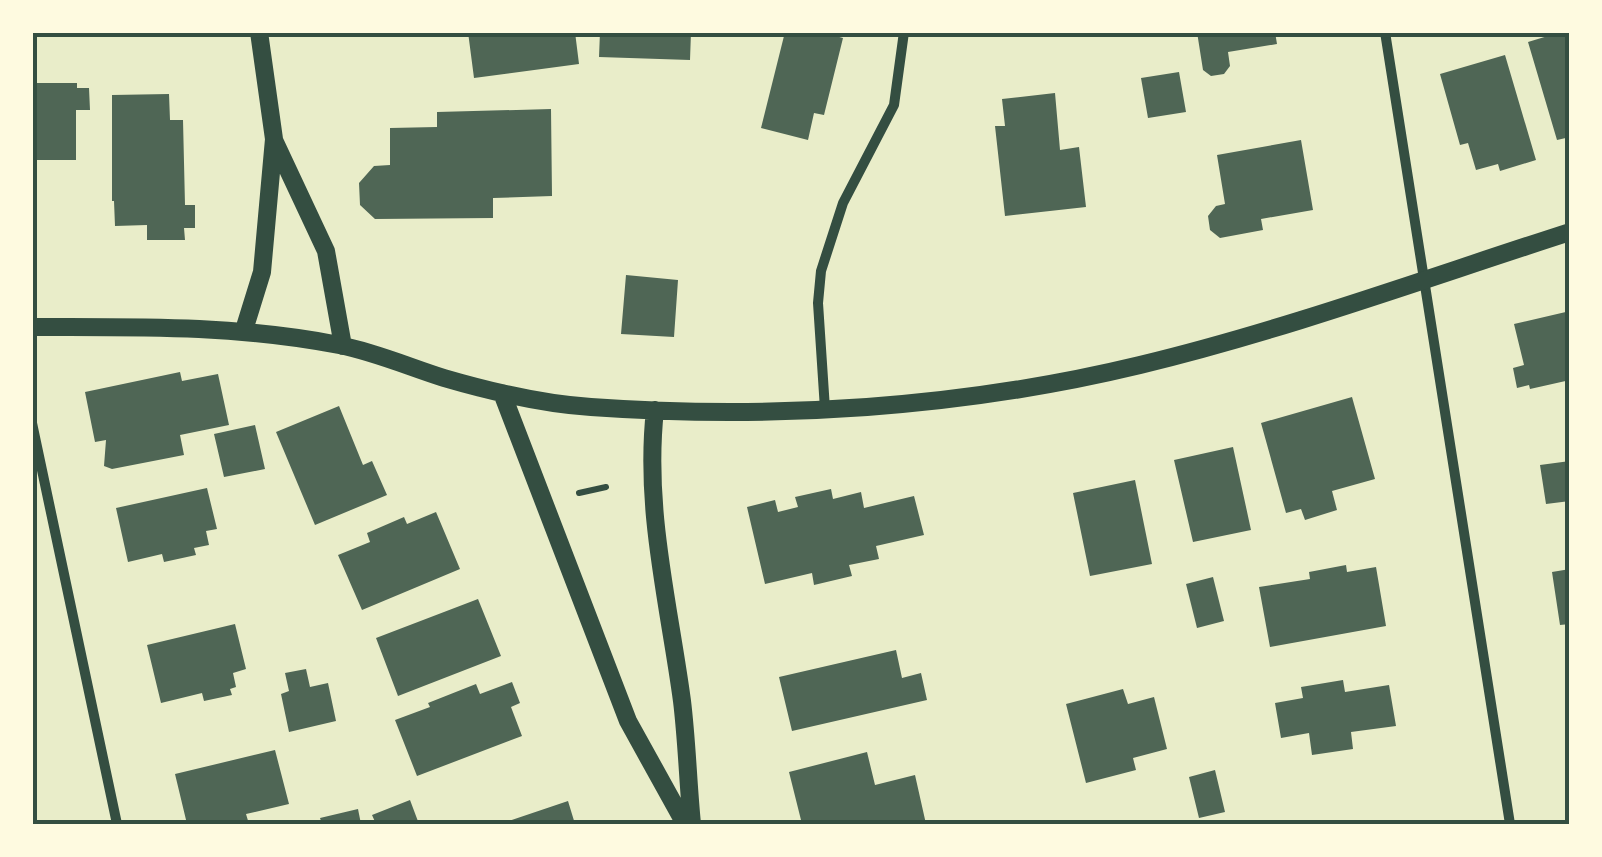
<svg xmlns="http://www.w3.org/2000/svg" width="1602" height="857" font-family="Bitter,serif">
<rect width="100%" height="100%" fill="#e9edc9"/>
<path fill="#4f6655" d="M 468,32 L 575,32 L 579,64 L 474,78 Z
M 600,32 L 691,32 L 690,60 L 599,57 Z
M 785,32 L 821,32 L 843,38 L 824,115 L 814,113 L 808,140 L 761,128 Z
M 1197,32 L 1275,32 L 1277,44 L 1228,52 L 1230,66 L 1224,74 L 1211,76 L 1203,70 Z
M 1561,32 L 1570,32 L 1570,137 L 1557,140 L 1528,42 Z
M 1505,55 L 1536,160 L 1500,171 L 1498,164 L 1476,170 L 1468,143 L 1460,145 L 1440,74 Z
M 1179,72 L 1186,112 L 1148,118 L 1141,78 Z
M 32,83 L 77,83 L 77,88 L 89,88 L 90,110 L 76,110 L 76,160 L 33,160 Z
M 1055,93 L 1060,150 L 1079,147 L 1086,207 L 1005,216 L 995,126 L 1005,126 L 1002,99 Z
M 169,94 L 170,120 L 183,120 L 185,205 L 195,205 L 195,228 L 184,228 L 185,240 L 147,240 L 147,225 L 115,226 L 114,201 L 112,201 L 112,95 Z
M 551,109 L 552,196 L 493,198 L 493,218 L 375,219 L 360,205 L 359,183 L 374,166 L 390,165 L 390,128 L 437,127 L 437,112 Z
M 1301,140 L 1313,210 L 1261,219 L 1263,230 L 1220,238 L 1210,230 L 1208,216 L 1216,206 L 1225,204 L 1217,155 Z
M 626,275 L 678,280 L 674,337 L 621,334 Z
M 1570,311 L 1570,380 L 1530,389 L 1529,385 L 1517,388 L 1513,368 L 1524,365 L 1514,324 Z
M 180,372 L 182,381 L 218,374 L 229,425 L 180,435 L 184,455 L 112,469 L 104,466 L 106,440 L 95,442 L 85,392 Z
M 1352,397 L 1375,479 L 1332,491 L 1337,510 L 1305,520 L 1301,509 L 1286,513 L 1261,423 Z
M 339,406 L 363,465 L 372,461 L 387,495 L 315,525 L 276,432 Z
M 255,425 L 265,469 L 224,477 L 214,434 Z
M 1233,447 L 1251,530 L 1193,542 L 1174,460 Z
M 1570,461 L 1570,501 L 1546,504 L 1540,465 Z
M 1135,480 L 1152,564 L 1090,576 L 1073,493 Z
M 207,488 L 217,529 L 206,531 L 209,545 L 194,548 L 196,555 L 164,562 L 162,554 L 128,562 L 116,508 Z
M 831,489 L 833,499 L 861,492 L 864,508 L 914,496 L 924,535 L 876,546 L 879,559 L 849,565 L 852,576 L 814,585 L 812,573 L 765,584 L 747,507 L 775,500 L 778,512 L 798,507 L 795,497 Z
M 436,512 L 460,569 L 362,610 L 338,555 L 370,542 L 367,533 L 404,517 L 407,524 Z
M 1346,565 L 1347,572 L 1376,567 L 1386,626 L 1270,647 L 1259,587 L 1310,579 L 1309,572 Z
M 1570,569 L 1570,624 L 1560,625 L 1552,572 Z
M 1213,577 L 1224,621 L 1197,628 L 1186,584 Z
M 478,599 L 501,656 L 398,696 L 376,638 Z
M 235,624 L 246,669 L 233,673 L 236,687 L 230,689 L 232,695 L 204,701 L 202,693 L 161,703 L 147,645 Z
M 896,650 L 902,678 L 921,673 L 927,700 L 792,731 L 779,677 Z
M 306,669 L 310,687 L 328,683 L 336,721 L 289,732 L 281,694 L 289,691 L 285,673 Z
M 1343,680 L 1345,692 L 1389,685 L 1396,726 L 1351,732 L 1353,749 L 1312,755 L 1309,733 L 1281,738 L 1275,703 L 1303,698 L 1301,687 Z
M 512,682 L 520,703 L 511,707 L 522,736 L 417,776 L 395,720 L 430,707 L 428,703 L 476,684 L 480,694 Z
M 1123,689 L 1128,704 L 1154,697 L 1167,749 L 1133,758 L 1136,770 L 1086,783 L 1066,704 Z
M 275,750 L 289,804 L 246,814 L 249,824 L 187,824 L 175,774 Z
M 867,752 L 875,785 L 915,775 L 926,824 L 802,824 L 789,772 Z
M 1215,770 L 1225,812 L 1199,818 L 1189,777 Z
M 410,800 L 419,824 L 376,824 L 372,815 Z
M 568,801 L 575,824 L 500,824 Z
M 358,809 L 361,824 L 322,824 L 320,818 Z"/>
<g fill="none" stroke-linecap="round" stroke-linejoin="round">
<path stroke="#344e41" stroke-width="6" d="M 579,493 L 606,487"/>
<path stroke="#344e41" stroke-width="10" d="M 1385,32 L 1510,824
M 825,409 L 818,303 L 821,271 L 843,203 L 894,105 L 904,32
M 32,423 L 117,824"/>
<path stroke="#344e41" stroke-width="18" d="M 274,140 L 326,251 L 343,346
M 32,327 C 135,327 238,325 339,345 C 375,352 409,367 444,378 C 492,392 542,404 591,407 C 773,420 962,408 1140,365 C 1285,330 1427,278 1570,232
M 244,330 L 262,272 L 274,139 L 259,32
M 502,393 L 628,721 L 685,824
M 655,410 C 644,509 669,604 682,701 C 687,742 688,784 692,824"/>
</g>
<rect width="1602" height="857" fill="none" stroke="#fefae0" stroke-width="70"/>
<rect x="35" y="35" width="1532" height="787" fill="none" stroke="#344e41" stroke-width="4"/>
</svg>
